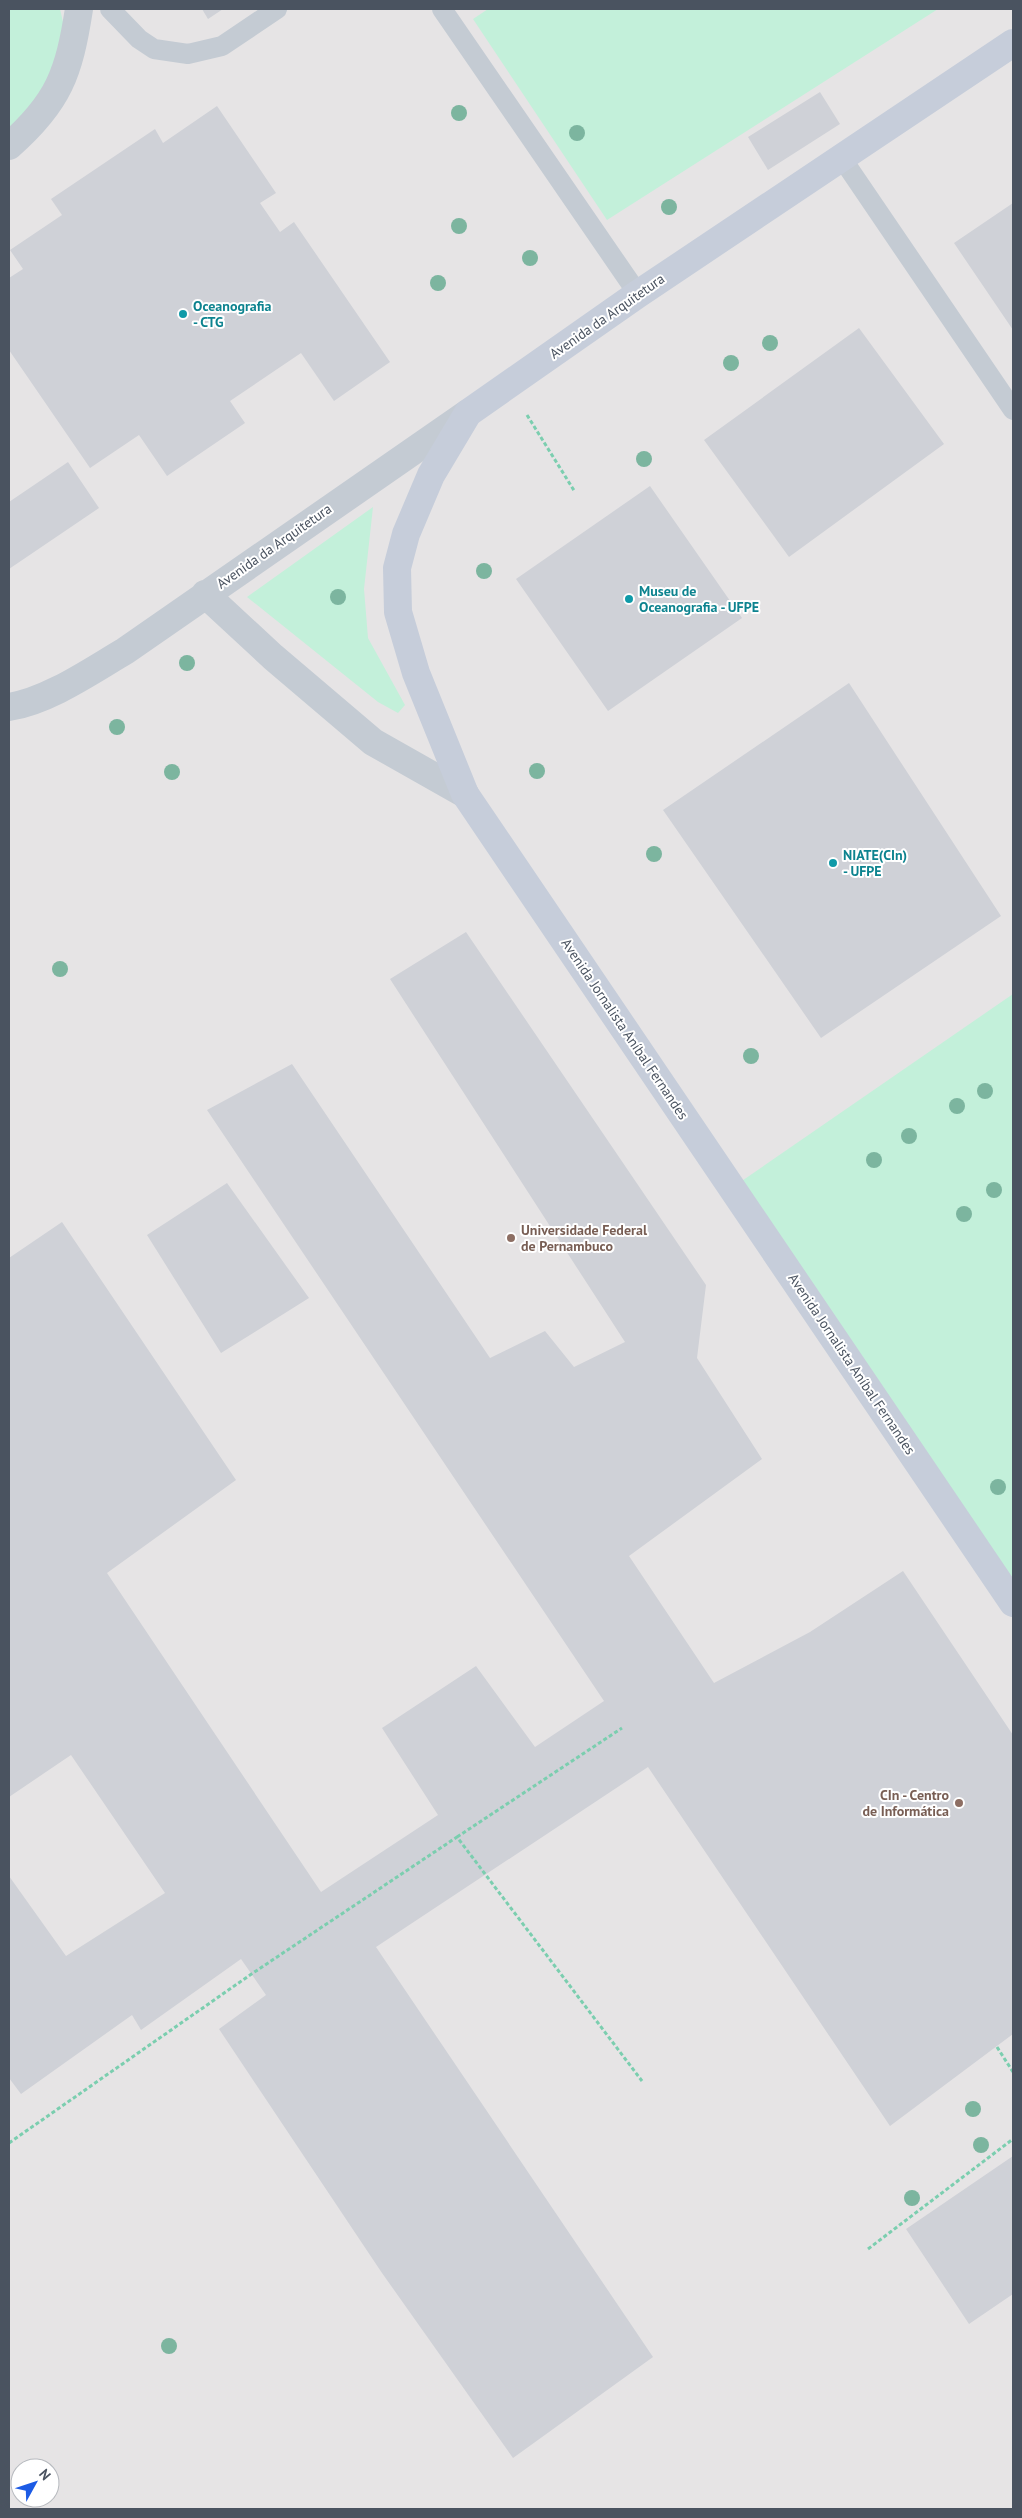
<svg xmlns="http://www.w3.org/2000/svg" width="1022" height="2518" font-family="'PT Sans',sans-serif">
<rect width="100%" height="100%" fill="#f5f3f3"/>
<path fill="#e6e4e5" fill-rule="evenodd" d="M 9,9 L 1013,9 L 1013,2509 L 9,2509 ZM 20,2468 L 50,2468 L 50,2498 L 20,2498 Z"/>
<path fill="#c3f0da" d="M 9,9 L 60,9 L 65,31 L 66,55 L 37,104 L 9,131 Z
M 488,9 L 938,9 L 607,220 L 473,19 Z
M 373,507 L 364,589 L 368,638 L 405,705 L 398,713 L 378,702 L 247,597 Z
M 1013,994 L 1013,1596 L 733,1187 Z"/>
<path fill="#cfd1d7" d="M 202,9 L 223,9 L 208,19 Z
M 820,92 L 840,124 L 768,170 L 748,137 Z
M 217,106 L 276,193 L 260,203 L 280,232 L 294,222 L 390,362 L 334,401 L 301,353 L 230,401 L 245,423 L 167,476 L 139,435 L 90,468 L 9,350 L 9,278 L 23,269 L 10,250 L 62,215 L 51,199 L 155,129 L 163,143 Z
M 1013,203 L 1013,330 L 954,243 Z
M 859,328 L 944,444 L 789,557 L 704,440 Z
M 68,462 L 99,508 L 9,569 L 9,502 Z
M 650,486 L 742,618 L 608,711 L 516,579 Z
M 849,683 L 1001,916 L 821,1038 L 663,810 Z
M 466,932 L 706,1285 L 697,1358 L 762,1459 L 629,1556 L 714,1683 L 810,1632 L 903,1571 L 1013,1735 L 1013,2034 L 890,2126 L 648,1767 L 376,1947 L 653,2357 L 513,2458 L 382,2273 L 219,2029 L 266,1995 L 241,1959 L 141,2030 L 132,2015 L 21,2094 L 9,2078 L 9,1876 L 66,1956 L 165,1893 L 71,1755 L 9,1797 L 9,1258 L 62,1222 L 236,1480 L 107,1573 L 321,1892 L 438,1815 L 382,1728 L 476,1666 L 535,1747 L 604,1701 L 207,1110 L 292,1064 L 490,1358 L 545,1331 L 574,1367 L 625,1342 L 390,979 Z
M 227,1183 L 309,1298 L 221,1353 L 147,1235 Z
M 1013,2156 L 1013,2294 L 969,2324 L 906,2229 Z"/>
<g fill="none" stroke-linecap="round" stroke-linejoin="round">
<path stroke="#7bceaf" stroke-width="3" stroke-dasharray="4 2.5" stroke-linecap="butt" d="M 527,415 L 575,492
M 457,1837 L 622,1728
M 997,2047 L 1013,2072
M 9,2143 L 250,1975 L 457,1837 L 642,2081
M 868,2249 L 1013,2139"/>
<path stroke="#c4cbd3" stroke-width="20" d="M 110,9 L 139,39 L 154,49 L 188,54 L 222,46 L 277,9
M 442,9 L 638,294
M 841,157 L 1013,410"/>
<path stroke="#c4cbd3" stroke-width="28" d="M 9,146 C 59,102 69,73 79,9
M 205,594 L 273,657 L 373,742 L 465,794
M 9,707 C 48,701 91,671 125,651 L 468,413"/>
<path stroke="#c6cdda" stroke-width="28" d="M 1013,43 L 638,294 L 468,413 L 431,475 L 406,534 L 397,568 L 398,612 L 416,673 L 465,794 L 1013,1603"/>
</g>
<g fill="#7cb59f">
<circle cx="459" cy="113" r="8"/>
<circle cx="577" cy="133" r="8"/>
<circle cx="669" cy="207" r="8"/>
<circle cx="459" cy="226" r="8"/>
<circle cx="530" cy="258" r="8"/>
<circle cx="438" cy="283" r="8"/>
<circle cx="770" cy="343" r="8"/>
<circle cx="731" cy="363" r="8"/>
<circle cx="644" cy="459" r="8"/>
<circle cx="484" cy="571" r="8"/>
<circle cx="338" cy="597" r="8"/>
<circle cx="187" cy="663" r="8"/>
<circle cx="117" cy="727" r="8"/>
<circle cx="537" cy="771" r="8"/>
<circle cx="172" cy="772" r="8"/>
<circle cx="654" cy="854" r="8"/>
<circle cx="60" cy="969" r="8"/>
<circle cx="751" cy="1056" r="8"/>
<circle cx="985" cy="1091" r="8"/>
<circle cx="957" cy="1106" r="8"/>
<circle cx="909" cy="1136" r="8"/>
<circle cx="874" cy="1160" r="8"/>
<circle cx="994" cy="1190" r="8"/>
<circle cx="964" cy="1214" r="8"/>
<circle cx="998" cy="1487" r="8"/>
<circle cx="973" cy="2109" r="8"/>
<circle cx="981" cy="2145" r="8"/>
<circle cx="912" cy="2198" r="8"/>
<circle cx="169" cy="2346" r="8"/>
</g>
<g fill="#0f9aa8" stroke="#fff" stroke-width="2">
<circle cx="183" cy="314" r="5"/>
<circle cx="629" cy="599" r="5"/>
<circle cx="833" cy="863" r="5"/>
</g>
<g fill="#8d6e63" stroke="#fff" stroke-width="2">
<circle cx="511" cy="1238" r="5"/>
<circle cx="959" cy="1803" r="5"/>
</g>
<g text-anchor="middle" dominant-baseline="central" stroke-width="4" stroke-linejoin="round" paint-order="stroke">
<g font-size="14" font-weight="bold" fill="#0d838f" stroke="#fff" text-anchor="start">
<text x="193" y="306">Oceanografia<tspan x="193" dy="16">- CTG</tspan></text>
<text x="639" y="591">Museu de<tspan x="639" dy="16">Oceanografia - UFPE</tspan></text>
<text x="843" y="855">NIATE(CIn)<tspan x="843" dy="16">- UFPE</tspan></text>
</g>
<g font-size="14" fill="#4a5360" stroke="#fff">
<text transform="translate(607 316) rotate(-35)">Avenida da Arquitetura</text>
<text transform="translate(274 546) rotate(-35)">Avenida da Arquitetura</text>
<text transform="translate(625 1029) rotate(56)">Avenida Jornalista Aníbal Fernandes</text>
<text transform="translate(852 1364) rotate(56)">Avenida Jornalista Aníbal Fernandes</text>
</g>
<g font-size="14" font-weight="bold" fill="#785e54" stroke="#fff" text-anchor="start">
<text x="521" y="1230">Universidade Federal<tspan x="521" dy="16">de Pernambuco</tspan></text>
<text x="949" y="1795" text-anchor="end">CIn - Centro<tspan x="949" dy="16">de Informática</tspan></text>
</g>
</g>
<rect width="1022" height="2518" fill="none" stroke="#4a5360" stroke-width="20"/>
<g transform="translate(35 2483) rotate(50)"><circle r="24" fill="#ffffff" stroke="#b7babf"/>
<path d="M0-4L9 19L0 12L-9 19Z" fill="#1c5be5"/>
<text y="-8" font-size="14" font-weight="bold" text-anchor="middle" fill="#4a5360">N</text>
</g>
</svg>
